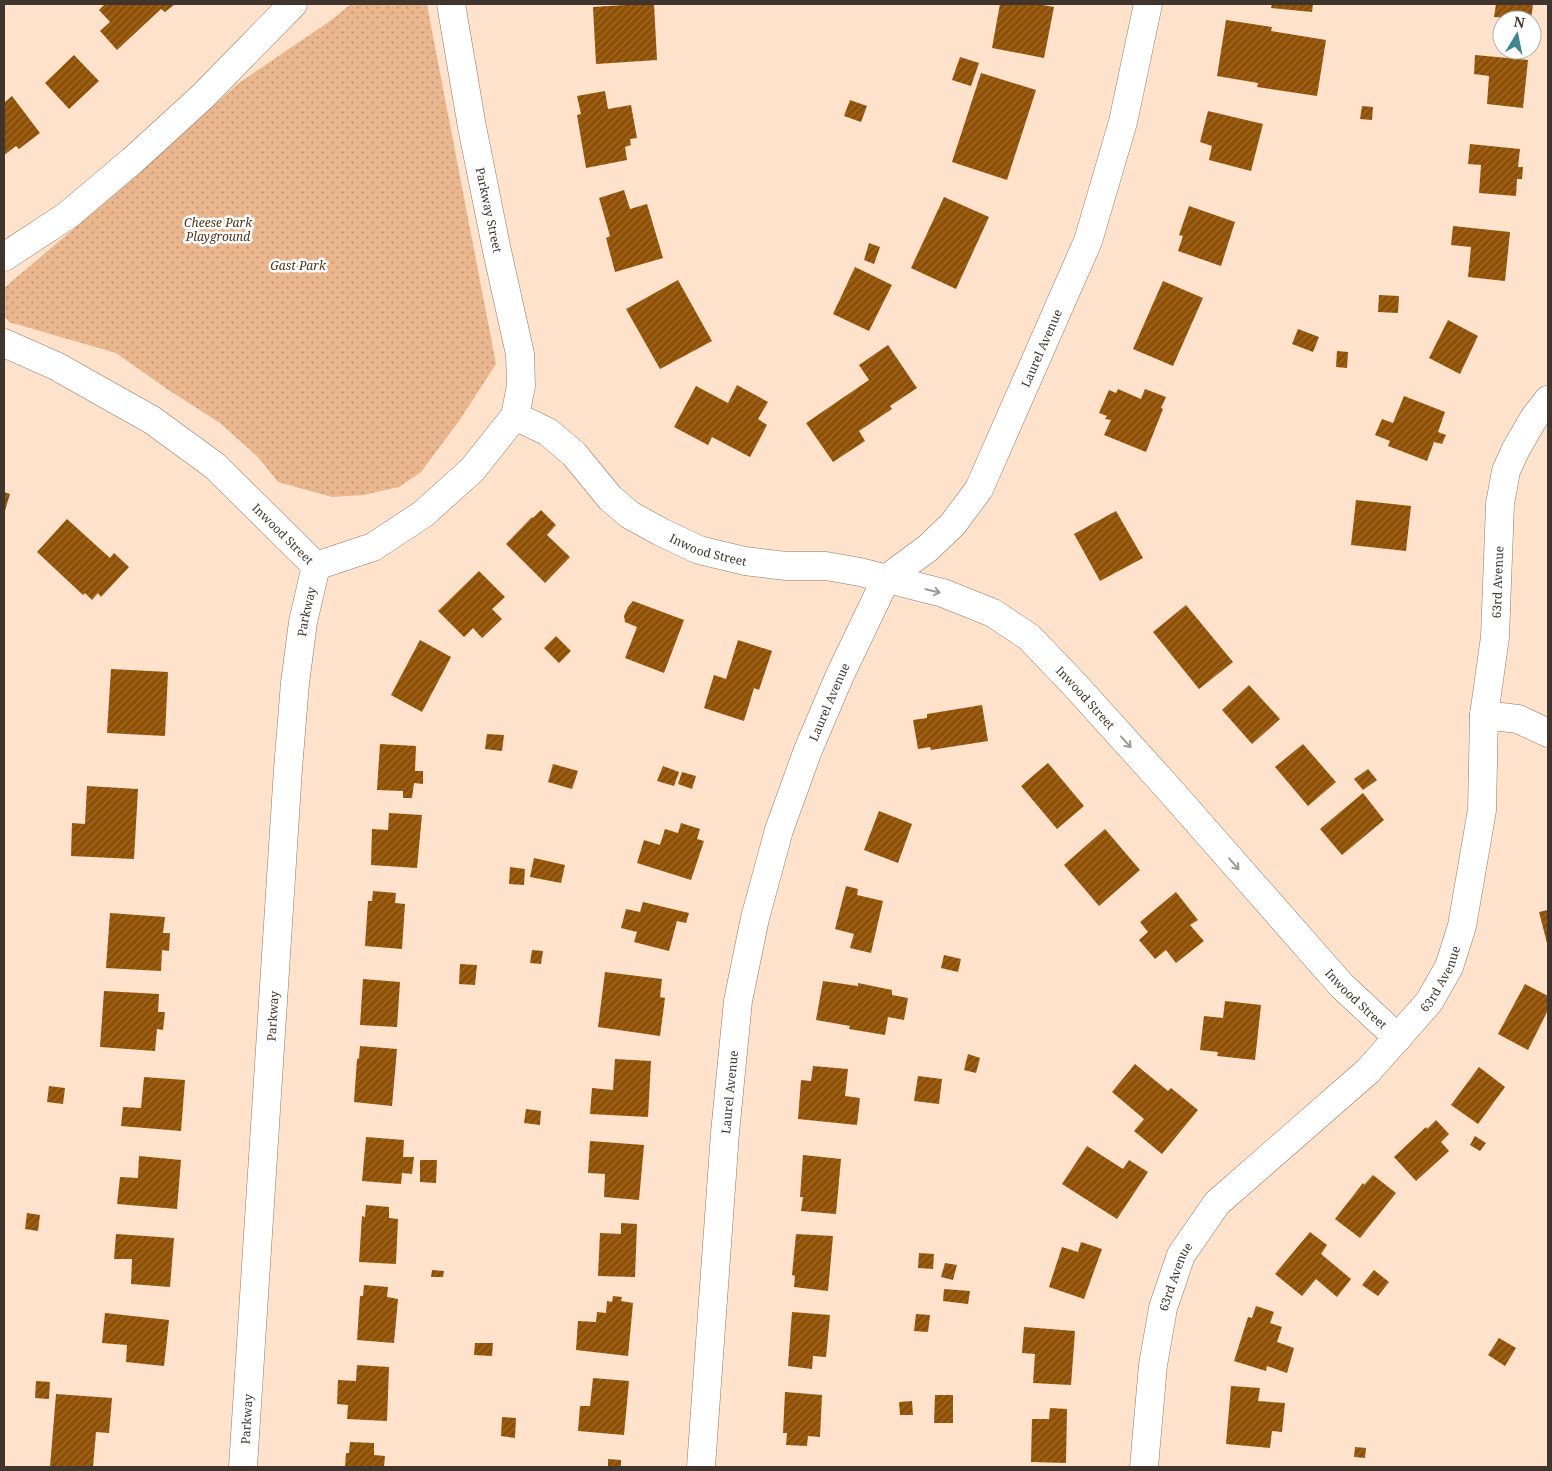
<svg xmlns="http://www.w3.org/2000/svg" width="1552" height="1471" font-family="'Noto Serif',serif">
<defs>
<pattern id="grass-dots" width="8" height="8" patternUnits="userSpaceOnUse" patternTransform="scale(1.25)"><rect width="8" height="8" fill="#e9b68d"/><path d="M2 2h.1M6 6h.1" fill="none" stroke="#be9573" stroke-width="1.8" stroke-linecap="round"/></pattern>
<pattern id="building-hatch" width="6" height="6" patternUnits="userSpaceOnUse" patternTransform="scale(1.25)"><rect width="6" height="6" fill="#905003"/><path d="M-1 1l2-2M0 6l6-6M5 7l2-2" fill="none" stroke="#9e6c32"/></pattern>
</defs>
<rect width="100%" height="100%" fill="#fee2cb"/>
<path fill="url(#grass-dots)" d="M 351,4 L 425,4 L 427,5 L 496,364 L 459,421 L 421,472 L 399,487 L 363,495 L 332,497 L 278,482 L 258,457 L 220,423 L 167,389 L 116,353 L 9,322 L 4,315 L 4,288 L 95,211 L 239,83 L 330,21 Z"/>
<path fill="url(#building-hatch)" d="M 105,4 L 175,4 L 165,12 L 161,9 L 117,50 L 100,31 L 110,22 L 99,10 Z
M 641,4 L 654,4 L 657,60 L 596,64 L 593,7 Z
M 1000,4 L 1037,4 L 1054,7 L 1044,58 L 992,48 Z
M 1272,4 L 1313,4 L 1312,12 L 1271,8 Z
M 1496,4 L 1533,4 L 1531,20 L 1494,17 Z
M 1226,20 L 1272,27 L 1271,31 L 1326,40 L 1317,96 L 1257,87 L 1258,83 L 1217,76 Z
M 74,55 L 99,81 L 69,109 L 45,83 Z
M 1475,55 L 1528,60 L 1523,108 L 1487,104 L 1489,76 L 1474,74 Z
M 960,57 L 979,63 L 971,86 L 952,80 Z
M 981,73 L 1036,90 L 1007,180 L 952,162 Z
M 605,91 L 608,109 L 631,105 L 637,138 L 630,139 L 631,145 L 625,147 L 627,160 L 586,168 L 577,115 L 581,114 L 577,96 Z
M 12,96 L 40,133 L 19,149 L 16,146 L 4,155 L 4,103 Z
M 850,100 L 867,106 L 861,122 L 844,116 Z
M 1362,106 L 1373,107 L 1372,120 L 1360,119 Z
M 1208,111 L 1263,124 L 1251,171 L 1209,160 L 1212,146 L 1200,142 Z
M 1470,144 L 1520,149 L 1518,167 L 1523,167 L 1522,179 L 1517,179 L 1516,196 L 1479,193 L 1481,165 L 1468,164 Z
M 624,190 L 630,209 L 647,204 L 663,258 L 615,272 L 606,238 L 610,236 L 599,198 Z
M 944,197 L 989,217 L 956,289 L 911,268 Z
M 1189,206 L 1235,222 L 1221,266 L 1178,251 L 1183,236 L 1179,235 Z
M 1453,226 L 1510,232 L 1505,281 L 1468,277 L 1471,247 L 1451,245 Z
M 869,243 L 880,247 L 874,264 L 864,260 Z
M 855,267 L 892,285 L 869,331 L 833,314 Z
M 678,280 L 712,341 L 660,369 L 626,309 Z
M 1163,281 L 1203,298 L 1173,366 L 1133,349 Z
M 1379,295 L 1399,296 L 1398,313 L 1378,312 Z
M 1448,320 L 1478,336 L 1460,374 L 1429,358 Z
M 1298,329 L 1319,337 L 1313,352 L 1292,344 Z
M 888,345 L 917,388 L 890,406 L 892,409 L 859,431 L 865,441 L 833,462 L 806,423 L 869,380 L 859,365 Z
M 1337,351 L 1348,352 L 1347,368 L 1336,367 Z
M 737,385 L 768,402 L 758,419 L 767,425 L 750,457 L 712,437 L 708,445 L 674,427 L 696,386 L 728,403 Z
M 1118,389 L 1141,399 L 1145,389 L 1166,397 L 1161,408 L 1163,409 L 1146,452 L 1104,435 L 1111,420 L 1105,419 L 1107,416 L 1099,413 L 1109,390 L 1116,393 Z
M 1404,396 L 1445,412 L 1438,432 L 1446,435 L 1442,444 L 1434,442 L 1427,461 L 1388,446 L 1390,441 L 1375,435 L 1382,419 L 1393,423 Z
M 4,492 L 10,494 L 4,514 Z
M 1356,500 L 1411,506 L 1406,551 L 1351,545 Z
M 541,510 L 556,525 L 547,535 L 570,557 L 545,583 L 506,544 L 532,517 L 533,518 Z
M 1116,511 L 1143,558 L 1100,581 L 1074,534 Z
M 67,519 L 110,558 L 114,553 L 129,567 L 101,597 L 98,593 L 92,600 L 85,593 L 83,595 L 37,552 Z
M 479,571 L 505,597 L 492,609 L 502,619 L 482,638 L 473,628 L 464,637 L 438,611 Z
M 633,601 L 684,620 L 664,673 L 625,658 L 637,627 L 625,622 L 624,616 L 628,607 Z
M 1186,605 L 1233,662 L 1199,689 L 1153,632 Z
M 556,636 L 571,651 L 559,663 L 544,648 Z
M 420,640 L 451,657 L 422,712 L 391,695 Z
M 738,640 L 772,651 L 759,690 L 754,688 L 744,721 L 704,708 L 714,675 L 726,679 Z
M 111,669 L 168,672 L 165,736 L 107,733 Z
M 1249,685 L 1280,719 L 1252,744 L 1222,710 Z
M 982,705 L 988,741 L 931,750 L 930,747 L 918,749 L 913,720 L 927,718 L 927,714 Z
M 487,734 L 504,735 L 502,751 L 485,749 Z
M 380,744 L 416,746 L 415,771 L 423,771 L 423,784 L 414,783 L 412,798 L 403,798 L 403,791 L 377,790 Z
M 1303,744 L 1336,782 L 1308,806 L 1275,767 Z
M 1048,763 L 1084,806 L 1057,829 L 1021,786 Z
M 553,764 L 578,771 L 572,789 L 548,782 Z
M 663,766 L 679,772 L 674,786 L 657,781 Z
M 1368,769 L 1377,780 L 1363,790 L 1354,779 Z
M 682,772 L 696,776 L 692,789 L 678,784 Z
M 87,786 L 138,789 L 134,859 L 71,856 L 72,823 L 85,824 Z
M 1363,793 L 1384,820 L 1342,855 L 1320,829 Z
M 879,811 L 912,824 L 898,863 L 864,850 Z
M 389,813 L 422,815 L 417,868 L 371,865 L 372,829 L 388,830 Z
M 681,823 L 700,829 L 697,839 L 704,841 L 691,880 L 637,863 L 644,840 L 660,845 L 665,829 L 678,833 Z
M 1105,829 L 1140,870 L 1099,906 L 1064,865 Z
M 534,858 L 565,865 L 561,883 L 530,877 Z
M 510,867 L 525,869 L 524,885 L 509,884 Z
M 846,886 L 858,889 L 857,895 L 883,901 L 871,953 L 850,948 L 854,934 L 835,929 Z
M 373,891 L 396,893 L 395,903 L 405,904 L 402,949 L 365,946 L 368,901 L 372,901 Z
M 1176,892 L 1198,920 L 1190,925 L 1204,941 L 1176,963 L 1166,950 L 1155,959 L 1139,940 L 1148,932 L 1140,922 Z
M 643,902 L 689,913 L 686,923 L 677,921 L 669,951 L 634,942 L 637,932 L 621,928 L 626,909 L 640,912 Z
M 1548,910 L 1548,947 L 1539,912 Z
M 110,913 L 165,917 L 163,933 L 170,933 L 169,951 L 162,950 L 161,971 L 106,968 Z
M 532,950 L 543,951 L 541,964 L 530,963 Z
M 944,955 L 961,959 L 958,972 L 941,968 Z
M 460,964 L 477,965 L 475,985 L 459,984 Z
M 605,972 L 662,979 L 660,997 L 665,998 L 660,1036 L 598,1027 Z
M 363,979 L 400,982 L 397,1027 L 360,1025 Z
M 823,981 L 858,986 L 858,983 L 892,990 L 892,995 L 908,998 L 904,1020 L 888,1017 L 885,1035 L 849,1029 L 850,1026 L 816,1020 Z
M 1525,984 L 1548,996 L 1548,1010 L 1528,1050 L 1498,1034 Z
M 104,991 L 159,994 L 158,1012 L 165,1012 L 163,1030 L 157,1029 L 155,1051 L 100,1047 Z
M 1225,1001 L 1261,1005 L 1255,1060 L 1217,1056 L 1218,1052 L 1200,1050 L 1204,1016 L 1223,1018 Z
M 360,1046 L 397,1049 L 392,1106 L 354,1102 L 357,1059 L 359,1058 Z
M 968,1054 L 980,1058 L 976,1073 L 964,1070 Z
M 615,1059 L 651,1061 L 648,1117 L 590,1114 L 592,1088 L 613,1090 Z
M 1135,1064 L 1168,1091 L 1171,1088 L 1198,1110 L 1162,1154 L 1134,1131 L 1144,1119 L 1112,1092 Z
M 813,1066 L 848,1069 L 845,1096 L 860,1098 L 857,1125 L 798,1119 L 801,1080 L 811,1081 Z
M 1479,1067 L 1505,1087 L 1478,1124 L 1451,1105 Z
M 918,1076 L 942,1079 L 939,1104 L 914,1101 Z
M 144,1077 L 185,1080 L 181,1131 L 121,1126 L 123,1107 L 141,1108 Z
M 49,1086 L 65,1088 L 63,1104 L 47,1102 Z
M 526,1109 L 541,1111 L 540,1125 L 524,1123 Z
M 1436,1120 L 1449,1134 L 1441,1142 L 1449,1151 L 1416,1181 L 1394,1157 L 1426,1127 L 1427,1129 Z
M 1475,1136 L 1486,1143 L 1480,1151 L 1470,1145 Z
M 366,1137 L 404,1140 L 403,1157 L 414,1157 L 412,1174 L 402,1173 L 401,1184 L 362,1181 Z
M 590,1141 L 644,1145 L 639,1200 L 604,1197 L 605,1174 L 588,1173 Z
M 1087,1146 L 1123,1169 L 1129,1160 L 1148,1172 L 1117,1219 L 1062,1184 Z
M 803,1155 L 841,1159 L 836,1214 L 801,1211 L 803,1197 L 800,1197 Z
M 139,1156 L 181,1160 L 177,1209 L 117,1204 L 120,1177 L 138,1178 Z
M 420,1160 L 437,1160 L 436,1183 L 420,1182 Z
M 1373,1175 L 1396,1193 L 1360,1238 L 1335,1219 L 1363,1183 L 1364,1185 Z
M 366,1205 L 389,1207 L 389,1218 L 398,1219 L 396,1264 L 359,1262 L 362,1216 L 365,1217 Z
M 27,1213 L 40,1215 L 38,1231 L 25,1229 Z
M 621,1223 L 637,1224 L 635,1277 L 598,1276 L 600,1233 L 621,1234 Z
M 1310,1232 L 1327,1245 L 1321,1254 L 1351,1279 L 1337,1297 L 1316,1279 L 1302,1296 L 1275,1274 Z
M 116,1234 L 174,1238 L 170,1287 L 131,1284 L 132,1259 L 114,1259 Z
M 796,1234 L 833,1236 L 828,1291 L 794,1287 L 795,1276 L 792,1275 Z
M 1081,1242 L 1102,1249 L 1084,1299 L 1049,1287 L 1062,1247 L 1078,1252 Z
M 919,1253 L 934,1254 L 933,1269 L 918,1268 Z
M 945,1263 L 957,1265 L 953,1280 L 941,1277 Z
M 432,1270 L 444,1271 L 443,1277 L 431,1277 Z
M 1374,1270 L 1389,1282 L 1378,1296 L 1362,1285 Z
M 364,1285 L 388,1287 L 387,1297 L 398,1299 L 394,1343 L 357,1340 L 360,1296 L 363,1296 Z
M 944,1289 L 970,1291 L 968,1304 L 943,1301 Z
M 613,1296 L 622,1297 L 621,1301 L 633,1303 L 628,1356 L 576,1350 L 578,1321 L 596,1322 L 597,1312 L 606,1313 L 607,1301 L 612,1302 Z
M 1256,1306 L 1274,1312 L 1270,1323 L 1282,1327 L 1277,1342 L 1294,1348 L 1287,1373 L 1267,1366 L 1266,1371 L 1234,1361 L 1248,1317 L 1252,1318 Z
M 792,1312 L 830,1315 L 826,1357 L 813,1356 L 812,1369 L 788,1366 Z
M 105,1313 L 169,1320 L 164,1366 L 126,1362 L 127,1345 L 102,1343 Z
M 916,1314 L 930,1315 L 928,1332 L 914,1331 Z
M 1024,1327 L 1075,1331 L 1071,1385 L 1033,1383 L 1035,1354 L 1022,1353 Z
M 1499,1338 L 1516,1348 L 1505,1366 L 1488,1355 Z
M 475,1343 L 493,1343 L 492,1356 L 474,1355 Z
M 357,1365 L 389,1367 L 387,1421 L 347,1419 L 348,1405 L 337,1404 L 338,1380 L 356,1381 Z
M 593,1378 L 629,1381 L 624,1435 L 578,1431 L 580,1406 L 590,1406 Z
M 36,1381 L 50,1382 L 49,1399 L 35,1398 Z
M 1231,1386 L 1260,1388 L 1258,1401 L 1285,1403 L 1282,1432 L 1272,1431 L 1270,1448 L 1226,1444 Z
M 785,1392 L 822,1395 L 820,1437 L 808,1436 L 807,1446 L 786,1445 L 787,1433 L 783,1433 Z
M 56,1394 L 112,1398 L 109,1433 L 96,1432 L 93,1467 L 50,1467 Z
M 935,1395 L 953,1395 L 953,1423 L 934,1423 Z
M 912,1401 L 913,1415 L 900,1415 L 899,1402 Z
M 1050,1408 L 1067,1409 L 1066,1463 L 1031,1462 L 1032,1419 L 1049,1419 Z
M 502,1417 L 516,1418 L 515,1438 L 501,1436 Z
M 350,1442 L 374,1443 L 374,1455 L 385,1456 L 384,1467 L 345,1467 L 346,1453 L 349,1453 Z
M 1355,1447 L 1366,1448 L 1365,1458 L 1354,1457 Z
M 608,1459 L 621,1460 L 621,1467 L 608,1467 Z"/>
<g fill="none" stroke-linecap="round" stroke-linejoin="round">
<g stroke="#927964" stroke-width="29">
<g id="minor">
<path d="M 4,257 L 68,215 L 133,160 L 203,96 L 293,4"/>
<path id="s1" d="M 4,343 L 56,366 L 152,420 L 215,466 L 316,566 L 373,547 L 423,514 L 472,470 L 515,416 L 521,386 L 520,354 L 497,251 L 472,127 L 451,4"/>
<path id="s2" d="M 515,416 L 548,432 L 574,454 L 610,498 L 630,515 L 661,532 L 699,550 L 745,561 L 786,566 L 826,566 L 860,572 L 943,593 L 993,613 L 1029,637 L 1074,684 L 1168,788 L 1342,986 L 1398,1038"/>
<path d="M 1484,715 L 1518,719 L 1548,733"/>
<path id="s3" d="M 243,1467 L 288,769 L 295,683 L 303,622 L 316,566"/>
<path id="s4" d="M 701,1467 L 725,1133 L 738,1001 L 755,918 L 779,830 L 808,750 L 840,675 L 886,579 L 928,548 L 953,524 L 979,489 L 1088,241 L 1123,122 L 1148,4"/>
<path id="s5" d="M 1144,1467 L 1153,1365 L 1163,1308 L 1181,1255 L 1217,1203 L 1368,1071 L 1429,1002 L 1449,967 L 1462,926 L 1482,810 L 1484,715 L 1495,637 L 1500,504 L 1506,471 L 1516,449 L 1534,418 L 1548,400"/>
</g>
</g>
<use href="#minor" stroke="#fff" stroke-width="28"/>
</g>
<defs><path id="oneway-shaft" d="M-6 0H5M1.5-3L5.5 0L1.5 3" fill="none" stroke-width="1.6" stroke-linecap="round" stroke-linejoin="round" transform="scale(1.25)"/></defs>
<g stroke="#a09a96">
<use href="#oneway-shaft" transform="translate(933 591) rotate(14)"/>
<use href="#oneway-shaft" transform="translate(1126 742) rotate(48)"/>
<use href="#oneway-shaft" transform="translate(1234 864) rotate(49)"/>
</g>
<g text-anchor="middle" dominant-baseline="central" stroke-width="5" stroke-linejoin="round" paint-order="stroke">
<g font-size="12" fill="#40352c" stroke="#fff">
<text transform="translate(489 210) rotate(78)">Parkway Street</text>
<text stroke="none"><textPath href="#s4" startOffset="1201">Laurel Avenue</textPath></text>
<text stroke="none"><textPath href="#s1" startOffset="341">Inwood Street</textPath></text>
<text stroke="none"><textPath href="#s2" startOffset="240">Inwood Street</textPath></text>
<text stroke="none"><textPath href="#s5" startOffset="1002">63rd Avenue</textPath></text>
<text stroke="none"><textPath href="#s3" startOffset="858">Parkway</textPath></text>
<text stroke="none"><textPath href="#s2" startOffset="660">Inwood Street</textPath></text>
<text stroke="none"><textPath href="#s4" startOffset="781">Laurel Avenue</textPath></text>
<text stroke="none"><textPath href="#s5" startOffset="598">63rd Avenue</textPath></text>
<text stroke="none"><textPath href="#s2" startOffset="1065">Inwood Street</textPath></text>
<text stroke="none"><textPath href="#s3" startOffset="452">Parkway</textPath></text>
<text stroke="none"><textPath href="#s4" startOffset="376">Laurel Avenue</textPath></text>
<text stroke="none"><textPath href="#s5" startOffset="194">63rd Avenue</textPath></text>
<text stroke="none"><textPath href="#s3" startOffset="48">Parkway</textPath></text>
</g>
<g font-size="12" font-style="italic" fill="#4d3016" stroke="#fff">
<text x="218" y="222">Cheese Park<tspan x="218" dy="14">Playground</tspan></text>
<text x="298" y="265">Gast Park</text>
</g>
</g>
<rect width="1552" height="1471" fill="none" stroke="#40352c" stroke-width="10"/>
<g transform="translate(1517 35) rotate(10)"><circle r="24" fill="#ffffff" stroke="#b3aeab"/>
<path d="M0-4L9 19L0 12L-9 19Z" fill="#3f878e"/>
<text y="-8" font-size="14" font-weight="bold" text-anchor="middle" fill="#40352c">N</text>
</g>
</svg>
